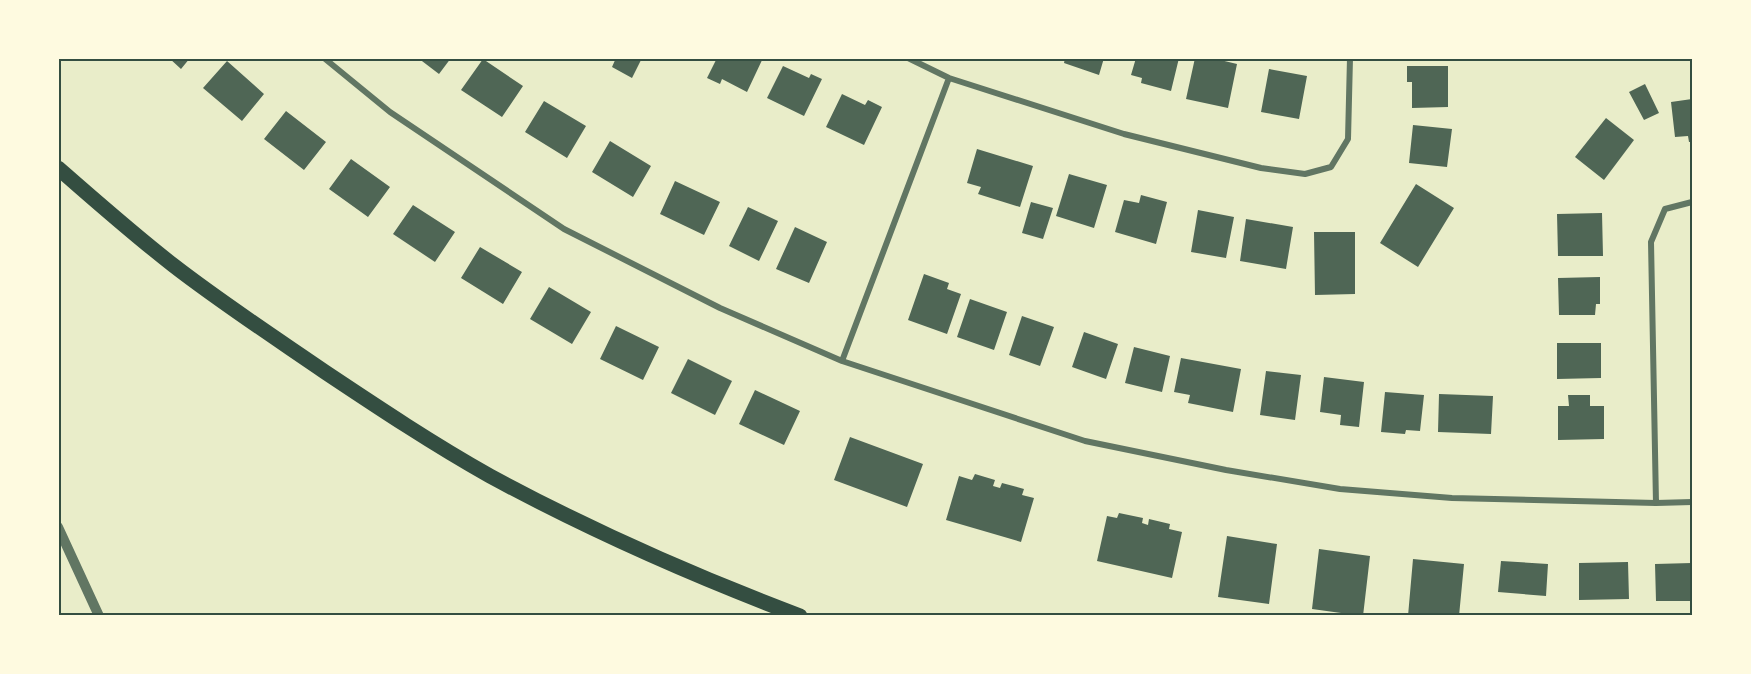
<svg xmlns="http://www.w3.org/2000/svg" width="1751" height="674" font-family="Manrope,sans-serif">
<rect width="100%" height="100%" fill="#e9edc9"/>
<path fill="#4f6655" d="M 169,58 L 190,58 L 181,69 Z
M 418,58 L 451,58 L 439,74 Z
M 616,58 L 642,58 L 632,78 L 612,67 Z
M 717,58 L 763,58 L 747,92 L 722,79 L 720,84 L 707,78 Z
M 1065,58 L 1104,58 L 1099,75 L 1064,63 Z
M 1136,58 L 1179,58 L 1171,91 L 1141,83 L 1142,78 L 1131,75 Z
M 1195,58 L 1212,58 L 1237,64 L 1228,108 L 1186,99 Z
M 483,59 L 523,86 L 502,117 L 461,90 Z
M 227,61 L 264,94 L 242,121 L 203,88 Z
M 783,66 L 809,78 L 811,74 L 822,79 L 804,116 L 767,98 Z
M 1407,66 L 1448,66 L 1448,107 L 1412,108 L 1412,82 L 1407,82 Z
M 1269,69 L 1307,76 L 1299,119 L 1261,112 Z
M 1645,84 L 1659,113 L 1644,120 L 1629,92 Z
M 842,94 L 865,105 L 868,100 L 882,107 L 864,145 L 826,127 Z
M 1692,99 L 1692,142 L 1689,142 L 1688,136 L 1675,137 L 1671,102 Z
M 544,101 L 586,126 L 567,158 L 525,132 Z
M 286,111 L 326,142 L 304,170 L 264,139 Z
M 1606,118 L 1634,140 L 1604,180 L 1575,157 Z
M 1413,125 L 1452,129 L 1447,167 L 1409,163 Z
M 610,141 L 651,166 L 633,197 L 592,172 Z
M 977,149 L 1033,166 L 1020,207 L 978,194 L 981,187 L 967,183 Z
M 351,159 L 390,187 L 368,217 L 329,189 Z
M 1069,174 L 1107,185 L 1094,228 L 1056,216 Z
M 675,181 L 720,202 L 704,235 L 660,214 Z
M 1416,184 L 1454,208 L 1418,267 L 1380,243 Z
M 1141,195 L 1167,202 L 1156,244 L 1115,232 L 1124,200 L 1139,203 Z
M 1031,202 L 1053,208 L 1043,239 L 1022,233 Z
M 413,205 L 455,232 L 435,262 L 393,234 Z
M 748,207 L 778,221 L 759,261 L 729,246 Z
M 1198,210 L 1234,217 L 1226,258 L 1191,252 Z
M 1602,213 L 1603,256 L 1558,256 L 1557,214 Z
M 1246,219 L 1293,227 L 1286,269 L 1240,261 Z
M 795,227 L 827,242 L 809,283 L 776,269 Z
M 1314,232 L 1355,232 L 1355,294 L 1315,295 Z
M 480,247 L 522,272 L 503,304 L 461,278 Z
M 924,274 L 949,283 L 947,289 L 961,294 L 947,334 L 908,320 Z
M 1600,277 L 1600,304 L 1596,304 L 1595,315 L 1559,315 L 1558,278 Z
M 549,287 L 591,312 L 572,344 L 530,319 Z
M 970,299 L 1007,312 L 994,350 L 957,337 Z
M 1022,316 L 1054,327 L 1040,366 L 1009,355 Z
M 616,326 L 659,347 L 643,380 L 600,359 Z
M 1084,332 L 1118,344 L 1106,379 L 1072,367 Z
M 1557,343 L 1601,343 L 1601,378 L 1557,379 Z
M 1134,347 L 1170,356 L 1162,392 L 1125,383 Z
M 1181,358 L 1241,369 L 1233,412 L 1188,403 L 1190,395 L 1174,392 Z
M 688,359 L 732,381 L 715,415 L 671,393 Z
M 1266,371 L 1301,375 L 1295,420 L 1260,415 Z
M 1324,377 L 1364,382 L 1359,427 L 1340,425 L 1341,415 L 1320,412 Z
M 755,390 L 800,411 L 784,445 L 739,424 Z
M 1385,392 L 1424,395 L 1420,431 L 1406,430 L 1405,434 L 1381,432 Z
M 1439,394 L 1493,396 L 1491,434 L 1438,432 Z
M 1568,395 L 1590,395 L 1590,406 L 1604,406 L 1604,439 L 1558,440 L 1558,406 L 1569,406 Z
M 850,437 L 923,464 L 907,507 L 834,480 Z
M 975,474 L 995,480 L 993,486 L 1000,488 L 1002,483 L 1024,489 L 1022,495 L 1034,498 L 1021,542 L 946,520 L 959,476 L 972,480 Z
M 1119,513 L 1143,518 L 1142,523 L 1148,525 L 1149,519 L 1170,524 L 1169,529 L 1182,532 L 1172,578 L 1097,561 L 1107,516 L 1117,518 Z
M 1227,536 L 1277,544 L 1269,604 L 1218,597 Z
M 1319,549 L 1370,556 L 1363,616 L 1312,609 Z
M 1413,559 L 1464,564 L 1459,616 L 1408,616 Z
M 1501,561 L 1548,564 L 1546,596 L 1498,592 Z
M 1628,562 L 1629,599 L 1579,600 L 1579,563 Z
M 1692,563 L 1692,601 L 1656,601 L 1655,564 Z"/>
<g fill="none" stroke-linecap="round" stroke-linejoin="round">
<path stroke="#617663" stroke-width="6" d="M 324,58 L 390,112 L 564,229 L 720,308 L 842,361 L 1085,441 L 1226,470 L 1340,489 L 1452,498 L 1656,503 L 1692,502
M 908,58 L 949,78 L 1124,134 L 1261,168 L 1305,174 L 1331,167 L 1348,139 L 1350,58
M 842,361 L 949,78
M 1656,503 L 1651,242 L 1665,209 L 1692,202"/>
<path stroke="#617663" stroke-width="10" d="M 58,527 L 99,616"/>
<path stroke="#344e41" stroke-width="15" d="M 58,168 C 96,201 133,234 173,265 C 222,303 274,337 325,372 C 379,408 433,444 490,476 C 590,530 694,576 800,616"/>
</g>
<rect width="1751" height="674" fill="none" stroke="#fefae0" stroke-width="120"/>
<rect x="60" y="60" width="1631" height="554" fill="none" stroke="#344e41" stroke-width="2"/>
</svg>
